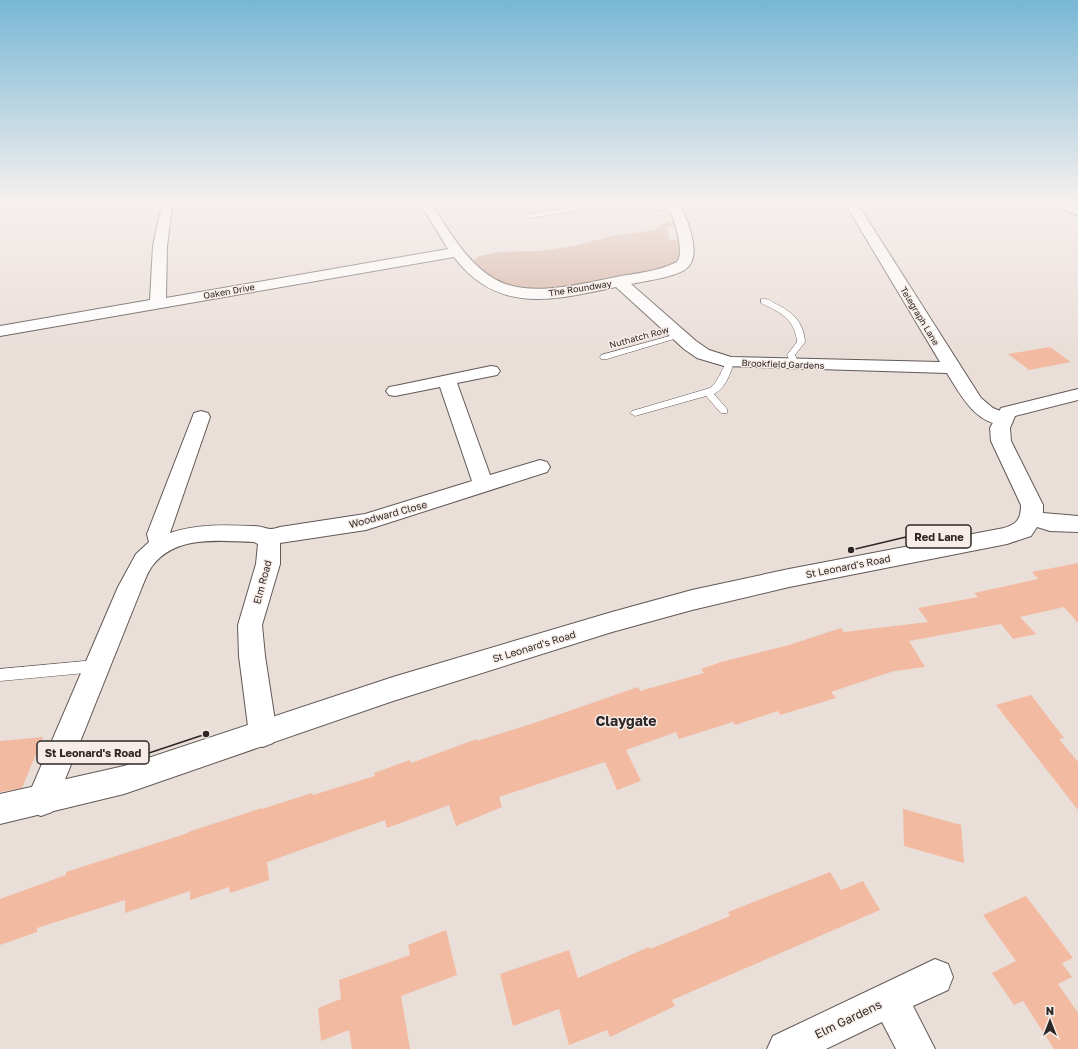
<svg xmlns="http://www.w3.org/2000/svg" width="1078" height="1049" font-family="'Golos Text',sans-serif">
<rect width="100%" height="100%" fill="#eaded9"/>
<path fill="#d5b2a2" d="M 667,221 L 676,223 L 675,226 L 667,227 L 669,239 L 678,240 L 682,249 L 679,260 L 673,267 L 629,276 L 611,277 L 598,281 L 551,291 L 521,291 L 488,277 L 473,261 L 479,256 L 499,252 L 539,251 L 574,246 L 612,236 L 655,230 Z"/>
<path fill="#f2baa0" d="M 1050,347 L 1071,362 L 1029,370 L 1008,354 Z
M 1078,563 L 1078,623 L 1064,607 L 1020,617 L 1036,634 L 1013,639 L 1001,624 L 909,641 L 925,667 L 894,671 L 831,692 L 836,698 L 780,715 L 778,711 L 735,725 L 733,722 L 679,739 L 676,732 L 626,750 L 641,781 L 617,790 L 605,762 L 499,797 L 502,807 L 456,826 L 449,805 L 387,828 L 385,820 L 267,862 L 269,880 L 230,893 L 229,887 L 190,900 L 190,891 L 125,913 L 125,900 L 37,928 L 37,932 L 0,945 L 0,899 L 66,875 L 66,872 L 188,833 L 188,832 L 262,808 L 262,809 L 312,793 L 313,795 L 375,776 L 374,773 L 410,760 L 411,763 L 477,739 L 477,741 L 540,721 L 638,687 L 640,691 L 704,673 L 701,669 L 721,662 L 789,645 L 841,628 L 844,632 L 928,622 L 918,608 L 978,597 L 974,593 L 1038,579 L 1032,572 Z
M 1031,695 L 1064,738 L 1059,739 L 1078,762 L 1078,810 L 996,705 Z
M 43,737 L 22,788 L 0,792 L 0,741 Z
M 903,809 L 961,825 L 964,863 L 904,846 Z
M 830,872 L 841,890 L 863,881 L 880,910 L 672,1000 L 675,1006 L 610,1037 L 607,1030 L 569,1045 L 559,1009 L 513,1026 L 500,974 L 569,950 L 578,978 L 649,947 L 650,949 L 730,916 L 728,912 Z
M 1026,896 L 1073,958 L 1062,963 L 1072,977 L 1058,984 L 1078,1013 L 1078,1049 L 1054,1049 L 1023,1001 L 1014,1005 L 992,973 L 1016,961 L 983,915 Z
M 446,930 L 457,975 L 401,996 L 410,1049 L 352,1049 L 349,1030 L 321,1041 L 318,1008 L 341,999 L 339,980 L 410,955 L 408,945 Z"/>
<g fill="none" stroke-linecap="round" stroke-linejoin="round">
<g stroke="#625854" stroke-width="1">
<path id="service" d="M 602,203 L 676,207 L 679,209 L 676,211 L 602,207 L 528,218 L 525,216 L 528,214 Z
M 761,299 C 767,298 771,301 776,304 C 793,312 804,323 805,342 L 795,355 L 799,364 L 798,366 L 792,366 L 787,355 L 797,342 C 795,319 780,312 761,303 Z
M 677,334 L 683,334 L 684,336 L 607,359 L 601,359 L 600,357 L 601,355 Z
M 730,359 L 734,362 C 730,375 726,387 714,394 L 727,409 L 727,413 L 721,413 L 706,396 L 635,416 L 630,413 L 632,411 L 710,388 C 720,381 724,361 730,359 Z
M 96,660 L 101,662 L 103,666 L 101,670 L 96,672 L 0,681 L 0,669 Z"/>
</g>
<g stroke="#625854" stroke-width="2">
<path id="minor" d="M 418,200 L 430,200 C 486,297 510,300 616,277 C 636,273 657,272 677,262 C 686,250 672,213 665,200 L 677,200 C 686,215 703,254 687,268 C 677,277 645,281 631,284 L 696,341 L 709,350 L 731,357 L 940,362 L 843,200 L 855,200 L 981,398 L 993,408 L 1010,415 L 1012,419 L 1010,423 C 979,431 960,394 947,373 L 724,366 L 697,358 L 684,349 L 616,287 C 553,300 498,315 454,257 L 0,336 L 0,326 L 150,300 L 153,246 L 162,204 L 170,204 L 172,207 L 167,246 L 166,298 L 448,249 Z
M 1045,200 L 1063,200 L 1078,206 L 1078,215 L 1047,203 Z
M 491,366 L 497,367 L 500,371 L 497,375 L 457,383 L 490,475 L 540,460 L 547,462 L 550,467 L 547,472 L 366,530 L 280,543 L 280,564 L 262,625 L 265,656 L 277,734 L 273,743 L 263,747 L 253,743 L 249,734 L 239,656 L 238,625 L 256,564 L 258,544 L 254,542 C 219,541 177,535 153,565 C 148,571 145,580 142,587 L 52,812 L 41,816 L 30,812 L 26,801 L 118,587 L 136,554 L 149,542 L 147,534 L 194,413 L 201,411 L 208,413 L 210,417 L 170,533 C 197,524 225,525 253,526 C 267,526 265,532 280,527 L 365,514 L 472,481 L 440,387 L 395,396 L 389,395 L 386,391 L 389,387 L 395,386 Z
M 935,959 L 948,964 L 953,977 L 948,990 L 913,1006 L 935,1049 L 896,1049 L 882,1022 L 826,1049 L 767,1049 L 773,1036 Z"/>
</g>
<g stroke="#625854" stroke-width="2">
<path id="tertiary" d="M 1078,389 L 1078,400 L 1015,416 L 1010,428 L 1011,441 L 1043,505 L 1043,513 L 1078,516 L 1078,532 L 1050,531 L 1037,527 L 1031,536 L 1007,544 L 789,587 L 692,610 L 612,632 L 393,701 L 124,794 L 0,824 L 0,794 L 124,766 L 393,677 L 612,612 L 692,590 L 789,569 L 1004,528 C 1017,524 1021,519 1021,505 L 991,441 L 990,428 L 1001,408 Z"/>
</g>
<use href="#service" fill="#fff" fill-rule="evenodd"/>
<use href="#minor" fill="#fff" fill-rule="evenodd"/>
<use href="#tertiary" fill="#fff" fill-rule="evenodd"/>
</g>
<linearGradient id="sky" x2="0" y2="1"><stop stop-color="#78b7d5"/><stop offset="0.58" stop-color="#f6f0ee"/><stop offset="1" stop-color="#f6f0ee" stop-opacity="0"/></linearGradient>
<rect width="1078" height="347" fill="url(#sky)"/>
<g text-anchor="middle" dominant-baseline="central" stroke-width="3" stroke-linejoin="round" paint-order="stroke">
<g font-size="9" fill="#2d2827" stroke="#f7ece7">
<text transform="translate(580 288) rotate(-9)">The Roundway</text>
<text transform="translate(229 291) rotate(-10)">Oaken Drive</text>
<text transform="translate(920 316) rotate(59)">Telegraph Lane</text>
<text transform="translate(639 337) rotate(-15)">Nuthatch Row</text>
<text transform="translate(783 364) rotate(2)">Brookfield Gardens</text>
</g>
<g font-size="10" fill="#2d2827" stroke="#f7ece7">
<text transform="translate(388 514) rotate(-15)">Woodward Close</text>
<text transform="translate(848 566) rotate(-11)">St Leonard's Road</text>
<text transform="translate(262 582) rotate(-75)">Elm Road</text>
<text transform="translate(534 646) rotate(-17)">St Leonard's Road</text>
</g>
<g font-size="12" fill="#2d2827" stroke="#f7ece7">
<text transform="translate(848 1019) rotate(-26)">Elm Gardens</text>
</g>
<g font-size="14" font-weight="bold" fill="#2d2827" stroke="#f7ece7">
<text x="626" y="720">Claygate</text>
</g>
</g>
<path fill="none" stroke="#2d2827" stroke-width="1.5" d="M851 550L906 537M206 734L149 753"/>
<g fill="#2d2827" stroke="#f7ece7" stroke-width="1.5">
<circle cx="851" cy="550" r="4"/>
<circle cx="206" cy="734" r="4"/>
</g>
<g fill="#f7ece7" stroke="#2d2827" stroke-width="1.5">
<rect x="906" y="525" width="65" height="23" rx="4"/>
<rect x="37" y="741" width="112" height="23" rx="4"/>
</g>
<g font-size="11" text-anchor="middle" font-weight="bold" fill="#2d2827">
<text x="939" y="541">Red Lane</text>
<text x="93" y="757">St Leonard's Road</text>
</g>
<g transform="translate(1050 1021)" stroke="#f7ece7" stroke-width="3" paint-order="stroke">
<path d="M0-3L7 15L0 10L-7 15Z" fill="#2d2827"/>
<text y="-6" font-size="11" font-weight="bold" text-anchor="middle" fill="#2d2827">N</text>
</g>
</svg>
